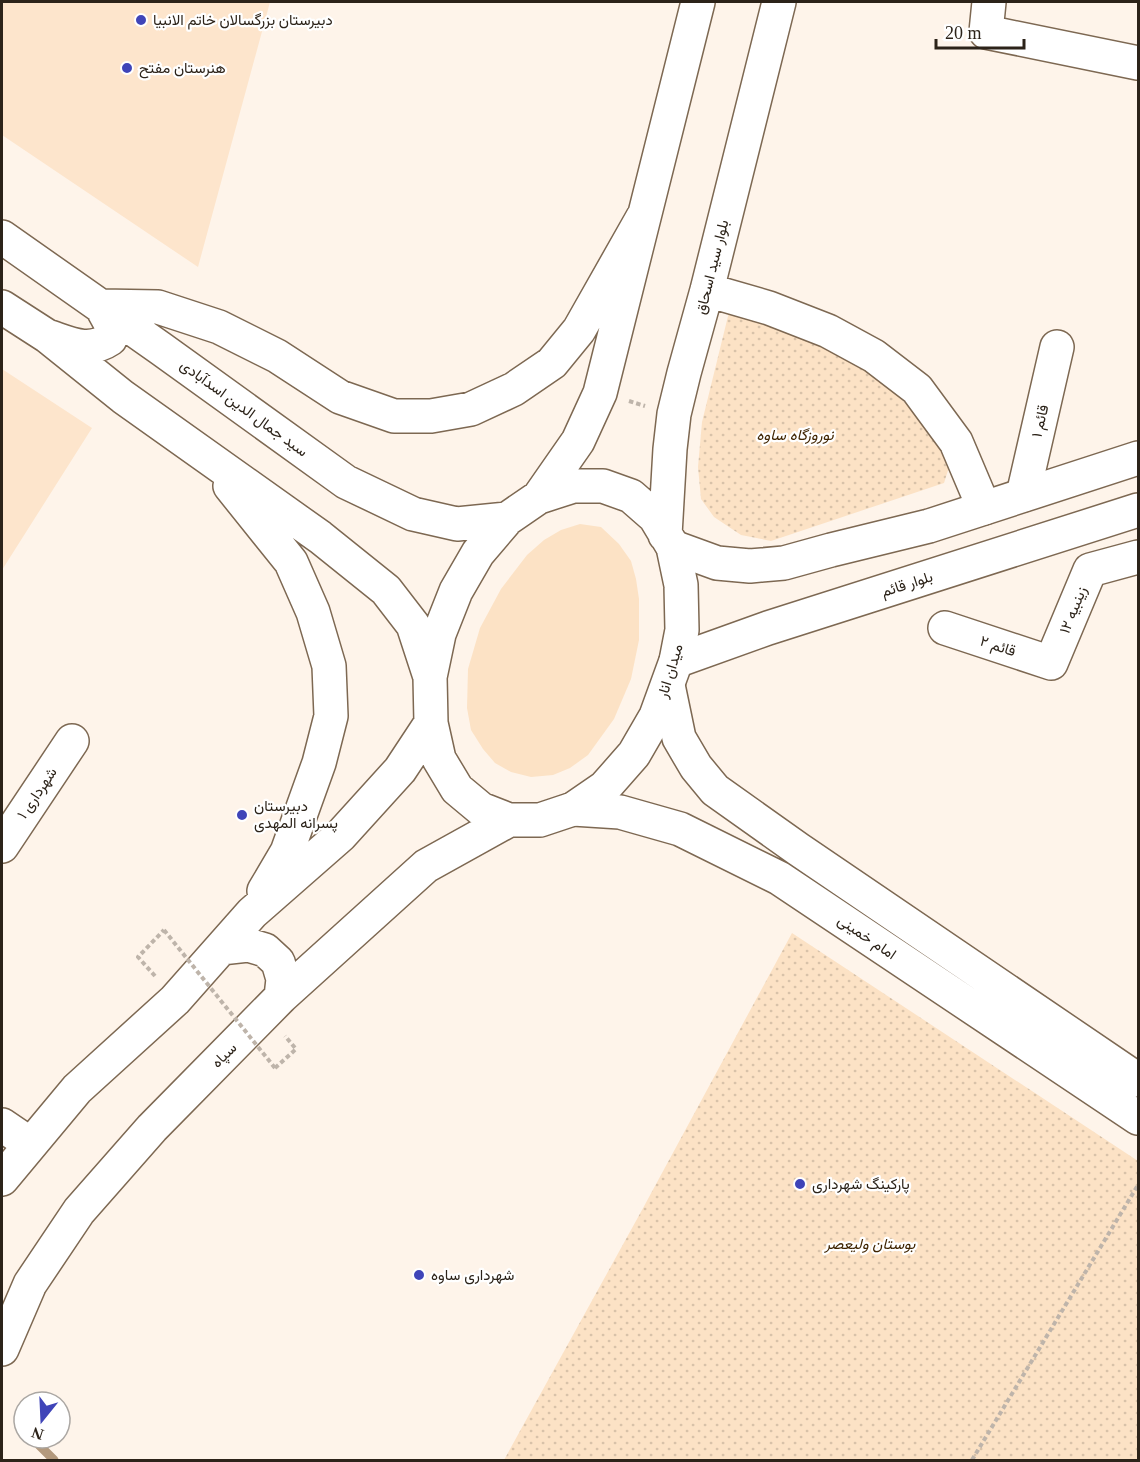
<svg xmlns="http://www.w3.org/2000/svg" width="1140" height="1462" font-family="'Times New Roman',Vazirmatn,serif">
<defs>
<pattern id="park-dots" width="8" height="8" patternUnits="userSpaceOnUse" patternTransform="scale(1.5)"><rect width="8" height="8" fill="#fce2c5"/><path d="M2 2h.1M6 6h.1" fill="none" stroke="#d8c2a9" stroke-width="1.8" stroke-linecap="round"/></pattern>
</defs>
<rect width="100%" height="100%" fill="#fef4ea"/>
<path fill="#fde5cc" d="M 2,2 L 270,2 L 198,267 L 2,135 Z
M 2,369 L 92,428 L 2,570 Z"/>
<path fill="#fce2c5" d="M 580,524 L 601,527 L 619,544 L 631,561 L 636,579 L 639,599 L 639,640 L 631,679 L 614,719 L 588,755 L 570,768 L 553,775 L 531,777 L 511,772 L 495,763 L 483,749 L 471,730 L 467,708 L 468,669 L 480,628 L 501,589 L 527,555 L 544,540 L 561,530 Z"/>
<path fill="url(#park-dots)" d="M 730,308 L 810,338 L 872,370 L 916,414 L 951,461 L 944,483 L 771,541 L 741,535 L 714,517 L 701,499 L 698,467 L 702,422 Z
M 792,933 L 1138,1161 L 1138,1460 L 504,1460 L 642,1210 Z"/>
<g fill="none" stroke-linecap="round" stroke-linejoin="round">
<path stroke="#b3997d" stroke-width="9" d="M 22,1428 L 24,1431
M 32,1438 L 54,1460"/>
<g stroke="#7d6852" stroke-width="36">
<path id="minor" d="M 989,2 L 986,32 L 1138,63
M 1023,495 L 1057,347
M 945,628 L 1051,663 L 1090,570 L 1138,557
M 2,846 L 72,741"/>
</g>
<g stroke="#7d6852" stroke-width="36">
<path id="tertiary" d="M 673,547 L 717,563 L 750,566 L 784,563 L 831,550 L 929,526 L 1138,458
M 676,661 L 768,628 L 1138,510
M 2,1125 L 30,1144"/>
</g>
<g stroke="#7d6852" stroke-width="36">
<path id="secondary" d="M 668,685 L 679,738 L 696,767 L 715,790 L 798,849 L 1138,1080
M 573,809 L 620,812 L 680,829 L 779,878 L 1138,1118"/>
</g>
<g stroke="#7d6852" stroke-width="36">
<path id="primary" d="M 2,237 L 160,348 L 346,482 L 413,514 L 457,524 L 507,519
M 707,290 L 769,308 L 828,331 L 874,356 L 917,389 L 956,442 L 984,508
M 2,307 L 47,336 L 123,397 L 320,537 L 386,590 L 413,625 L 429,674
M 47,336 C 69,343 88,354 110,339 L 112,326 L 101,306 L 158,307 L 219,327 L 277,356 L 340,397 L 394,416 L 431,416 L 471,409 L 514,389 L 552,363 L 579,330 L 643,217
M 230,486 L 291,562 L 313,612 L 329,666 L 331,716 L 319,763 L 287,852 L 264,891
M 573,486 L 603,486 L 631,496 L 655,517 L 673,547 L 681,585 L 682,630 L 676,661 L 656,716 L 634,754 L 605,787 L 573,809 L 540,820 L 509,820 L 481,809 L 457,789 L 439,759 L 431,723 L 430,677 L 439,634 L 456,591 L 478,553 L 507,519 L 539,497 Z
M 539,497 L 578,441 L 600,393 L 698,2
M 665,535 L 670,449 L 674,414 L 684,373 L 707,290 L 779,2
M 221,948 L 248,945 L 265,950 L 278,962 L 283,979 L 281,997
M 2,1179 L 77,1089 L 175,1000 L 252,913 L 341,835 L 400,770 L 431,723
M 2,1349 L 30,1284 L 79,1211 L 152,1128 L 281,997 L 426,866 L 509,820"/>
</g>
<path stroke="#beb4aa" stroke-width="4" stroke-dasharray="4.5 3" stroke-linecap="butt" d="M 629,401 L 645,406
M 155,976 L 138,957 L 164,930
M 275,1068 L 296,1049 L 285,1036
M 972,1460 L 1138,1185"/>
<use href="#minor" stroke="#fff" stroke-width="33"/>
<use href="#tertiary" stroke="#fff" stroke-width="33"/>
<use href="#secondary" stroke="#fff" stroke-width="33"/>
<use href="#primary" stroke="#fff" stroke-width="33"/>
<path stroke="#beb4aa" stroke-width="4" stroke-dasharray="4.5 3" stroke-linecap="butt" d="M 164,930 L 275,1068"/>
</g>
<g fill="#3f44b8" stroke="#fff" stroke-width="2">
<circle cx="141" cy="20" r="6"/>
<circle cx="127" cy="68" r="6"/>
<circle cx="242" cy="815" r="6"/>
<circle cx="800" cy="1184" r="6"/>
<circle cx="419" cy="1275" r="6"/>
</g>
<g text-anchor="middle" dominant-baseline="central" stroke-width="4.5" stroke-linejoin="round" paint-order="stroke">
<g font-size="15" fill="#2c2319" stroke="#fff" text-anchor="start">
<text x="153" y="20">دبیرستان بزرگسالان خاتم الانبیا</text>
<text x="139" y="68">هنرستان مفتح</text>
<text x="254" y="806">دبیرستان<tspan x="254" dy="17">پسرانه المهدی</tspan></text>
<text x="812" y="1184">پارکینگ شهرداری</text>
<text x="431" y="1275">شهرداری ساوه</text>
</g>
<g font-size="15" fill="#2c2319" stroke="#fff">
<text transform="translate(712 267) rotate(-76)">بلوار سید اسحاق</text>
<text transform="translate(244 408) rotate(36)">سید جمال الدین اسدآبادی</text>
<text transform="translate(1040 421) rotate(-77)">قائم ۱</text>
<text transform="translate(907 584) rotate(-18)">بلوار قائم</text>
<text transform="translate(1073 610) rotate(-68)">زینبیه ۱۲</text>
<text transform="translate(998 646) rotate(18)">قائم ۲</text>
<text transform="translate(670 671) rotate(-73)">میدان انار</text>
<text transform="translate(37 793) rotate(-56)">شهرداری ۱</text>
<text transform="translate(867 937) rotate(34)">امام خمینی</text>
<text transform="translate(224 1055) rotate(-45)">سپاه</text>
</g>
<g font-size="15" font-style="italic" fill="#3f2400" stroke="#fff">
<text x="795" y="435">نوروزگاه ساوه</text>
<text x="870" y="1244">بوستان ولیعصر</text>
</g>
</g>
<rect width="1140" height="1462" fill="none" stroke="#2c2319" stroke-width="6"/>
<g transform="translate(42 1420) rotate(198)"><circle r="28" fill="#ffffff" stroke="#aba7a3" stroke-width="1.5"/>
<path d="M0-4.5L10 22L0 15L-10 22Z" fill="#3f44b8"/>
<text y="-9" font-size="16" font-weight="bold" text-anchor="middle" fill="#2c2319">N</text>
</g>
<path d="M936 39v9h88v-9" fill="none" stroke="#2c2319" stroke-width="3"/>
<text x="945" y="39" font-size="18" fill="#2c2319" stroke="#ffffff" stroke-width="4.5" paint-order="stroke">20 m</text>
</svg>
